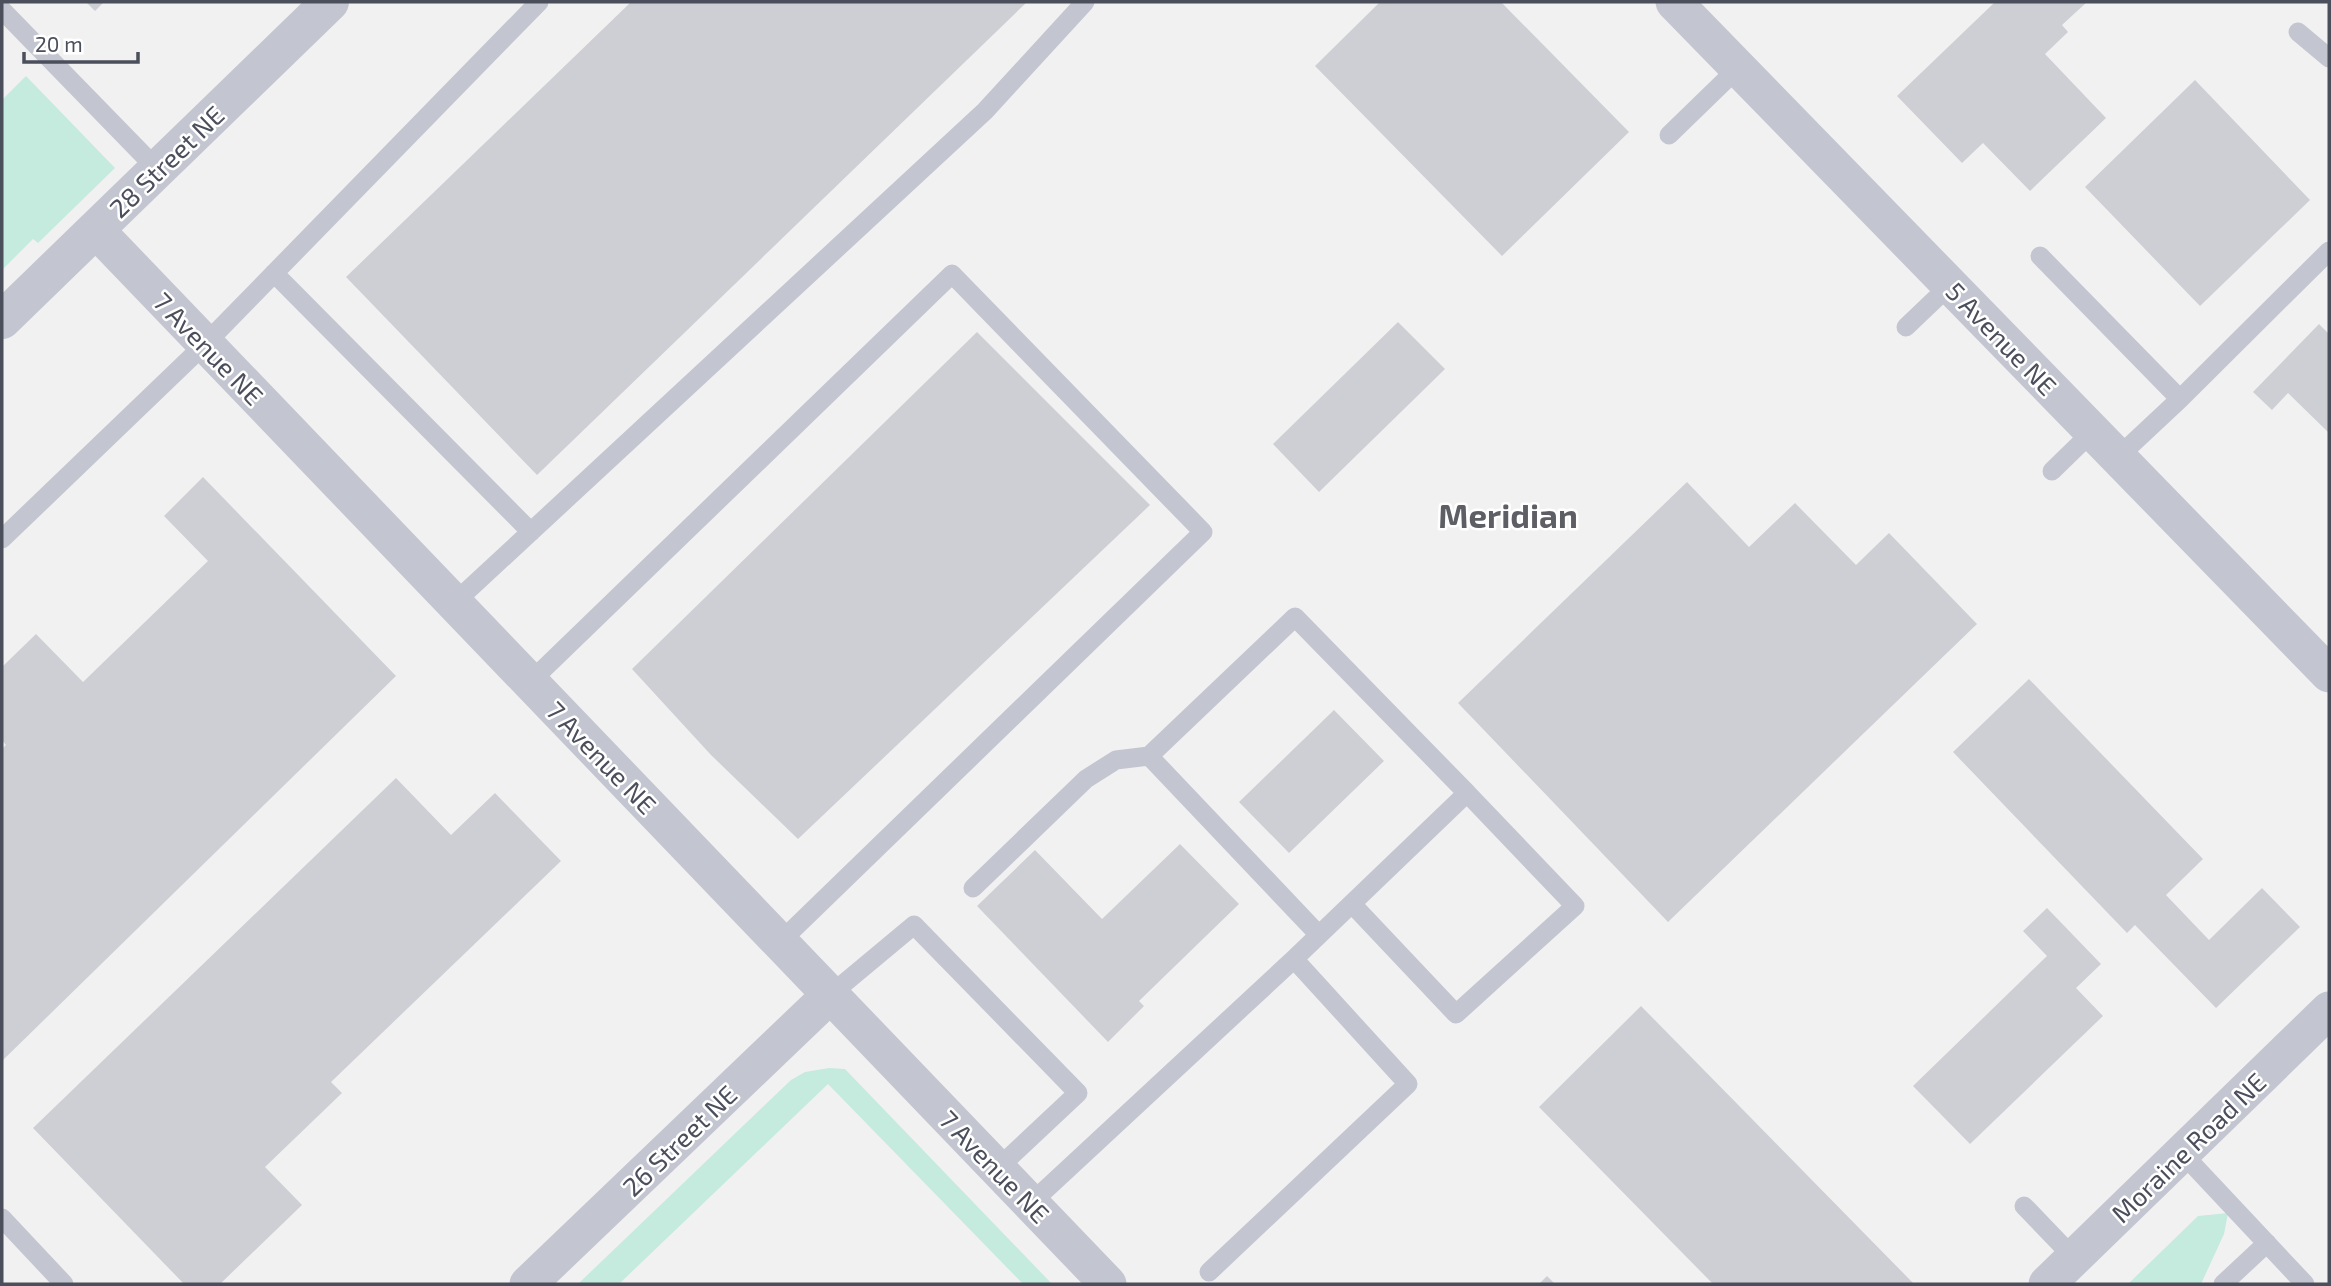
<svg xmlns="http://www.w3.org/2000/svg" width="2331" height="1286" font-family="'Exo 2',sans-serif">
<rect width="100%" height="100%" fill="#f2f1f1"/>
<path fill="#c5eade" d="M 26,76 L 115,168 L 38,243 L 33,239 L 2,270 L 2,100 Z
M 829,1068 L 845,1069 L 1052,1284 L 1023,1284 L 828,1084 L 619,1284 L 578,1284 L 791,1080 L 805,1072 Z
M 2228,1213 L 2224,1234 L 2201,1284 L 2128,1284 L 2198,1216 Z"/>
<path fill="#cecfd4" d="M 86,2 L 104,2 L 95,11 Z
M 631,2 L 1027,2 L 537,475 L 346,277 Z
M 1380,2 L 1501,2 L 1629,132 L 1502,256 L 1315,66 Z
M 1995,2 L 2087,2 L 2062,25 L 2068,32 L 2045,54 L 2106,118 L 2030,191 L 1983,143 L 1962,163 L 1897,96 Z
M 2195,80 L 2310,200 L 2200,306 L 2085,187 Z
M 1398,322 L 1445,369 L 1319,492 L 1273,444 Z
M 2319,324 L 2329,334 L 2329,433 L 2288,393 L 2272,410 L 2253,392 Z
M 977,332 L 1150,505 L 798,839 L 711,755 L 632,669 Z
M 203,477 L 396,676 L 2,1061 L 2,749 L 6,745 L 2,740 L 2,667 L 36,634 L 83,682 L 208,561 L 164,516 Z
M 1687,482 L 1749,547 L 1795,503 L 1856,565 L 1889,533 L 1977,624 L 1668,922 L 1458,703 Z
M 2029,679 L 2203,859 L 2166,895 L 2209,940 L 2262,888 L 2300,927 L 2216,1008 L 2135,925 L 2127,933 L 1953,752 Z
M 1334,710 L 1384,761 L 1289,853 L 1239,802 Z
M 396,778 L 451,835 L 495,793 L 561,861 L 331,1082 L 342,1093 L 265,1167 L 302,1205 L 220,1284 L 184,1284 L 33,1128 Z
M 1180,844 L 1239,904 L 1139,1001 L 1144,1006 L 1108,1042 L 977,906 L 1035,850 L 1102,919 Z
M 2047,908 L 2101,964 L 2076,988 L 2103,1016 L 1970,1144 L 1913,1086 L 2047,956 L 2023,931 Z
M 1641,1006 L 1914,1284 L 1713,1284 L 1539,1107 Z
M 1547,1276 L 1555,1284 L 1539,1284 Z"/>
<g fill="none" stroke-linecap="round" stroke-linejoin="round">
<path stroke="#c3c6d0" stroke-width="19" d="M 2,10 L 158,170
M 2298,32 L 2329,58
M 1669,135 L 1738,68
M 2040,256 L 2180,399 L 2118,457
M 274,273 L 531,532
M 1906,327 L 1950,285
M 2180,399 L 2329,251
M 2052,471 L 2093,431
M 2,539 L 205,344 L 539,2
M 454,603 L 985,111 L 1085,2
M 530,682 L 952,274 L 1203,532 L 780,942
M 973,888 L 1086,779 L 1116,760 L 1149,756
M 1319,935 L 1149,756 L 1295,617 L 1467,793
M 830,995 L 914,925 L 1078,1093 L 998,1168
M 2182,1153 L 2305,1284
M 1030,1204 L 1294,959 L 1467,793 L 1575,906 L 1456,1014 L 1352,904
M 2024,1206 L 2074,1258
M 2,1218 L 64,1284
M 1209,1272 L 1408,1084 L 1294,959
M 2223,1284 L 2267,1243"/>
<path stroke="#c3c6d0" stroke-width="37" d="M 1674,2 L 2329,674
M 96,230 L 1108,1284
M 528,1284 L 830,995
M 2047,1284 L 2329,1010"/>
<path stroke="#c3c6d0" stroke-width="38" d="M 2,320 L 330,2"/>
</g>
<g text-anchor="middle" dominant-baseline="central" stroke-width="5" stroke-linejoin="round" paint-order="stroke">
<g font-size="26" fill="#4b4e5b" stroke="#fff">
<text transform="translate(166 161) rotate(-44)">28 Street NE</text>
<text transform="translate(2002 338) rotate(46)">5 Avenue NE</text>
<text transform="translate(209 348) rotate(46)">7 Avenue NE</text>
<text transform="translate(602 757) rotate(46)">7 Avenue NE</text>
<text transform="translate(679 1140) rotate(-44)">26 Street NE</text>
<text transform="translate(2188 1147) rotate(-44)">Moraine Road NE</text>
<text transform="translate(995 1166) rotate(46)">7 Avenue NE</text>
</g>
<g font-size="33" font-weight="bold" fill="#5e5f64" stroke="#fff">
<text x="1508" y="515">Meridian</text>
</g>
</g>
<rect width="2331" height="1286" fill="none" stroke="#4b4e5b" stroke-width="7"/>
<path d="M24 52v10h114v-10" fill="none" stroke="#4b4e5b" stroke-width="3.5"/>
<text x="35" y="52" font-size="21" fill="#4b4e5b" stroke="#ffffff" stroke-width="5" paint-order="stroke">20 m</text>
</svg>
